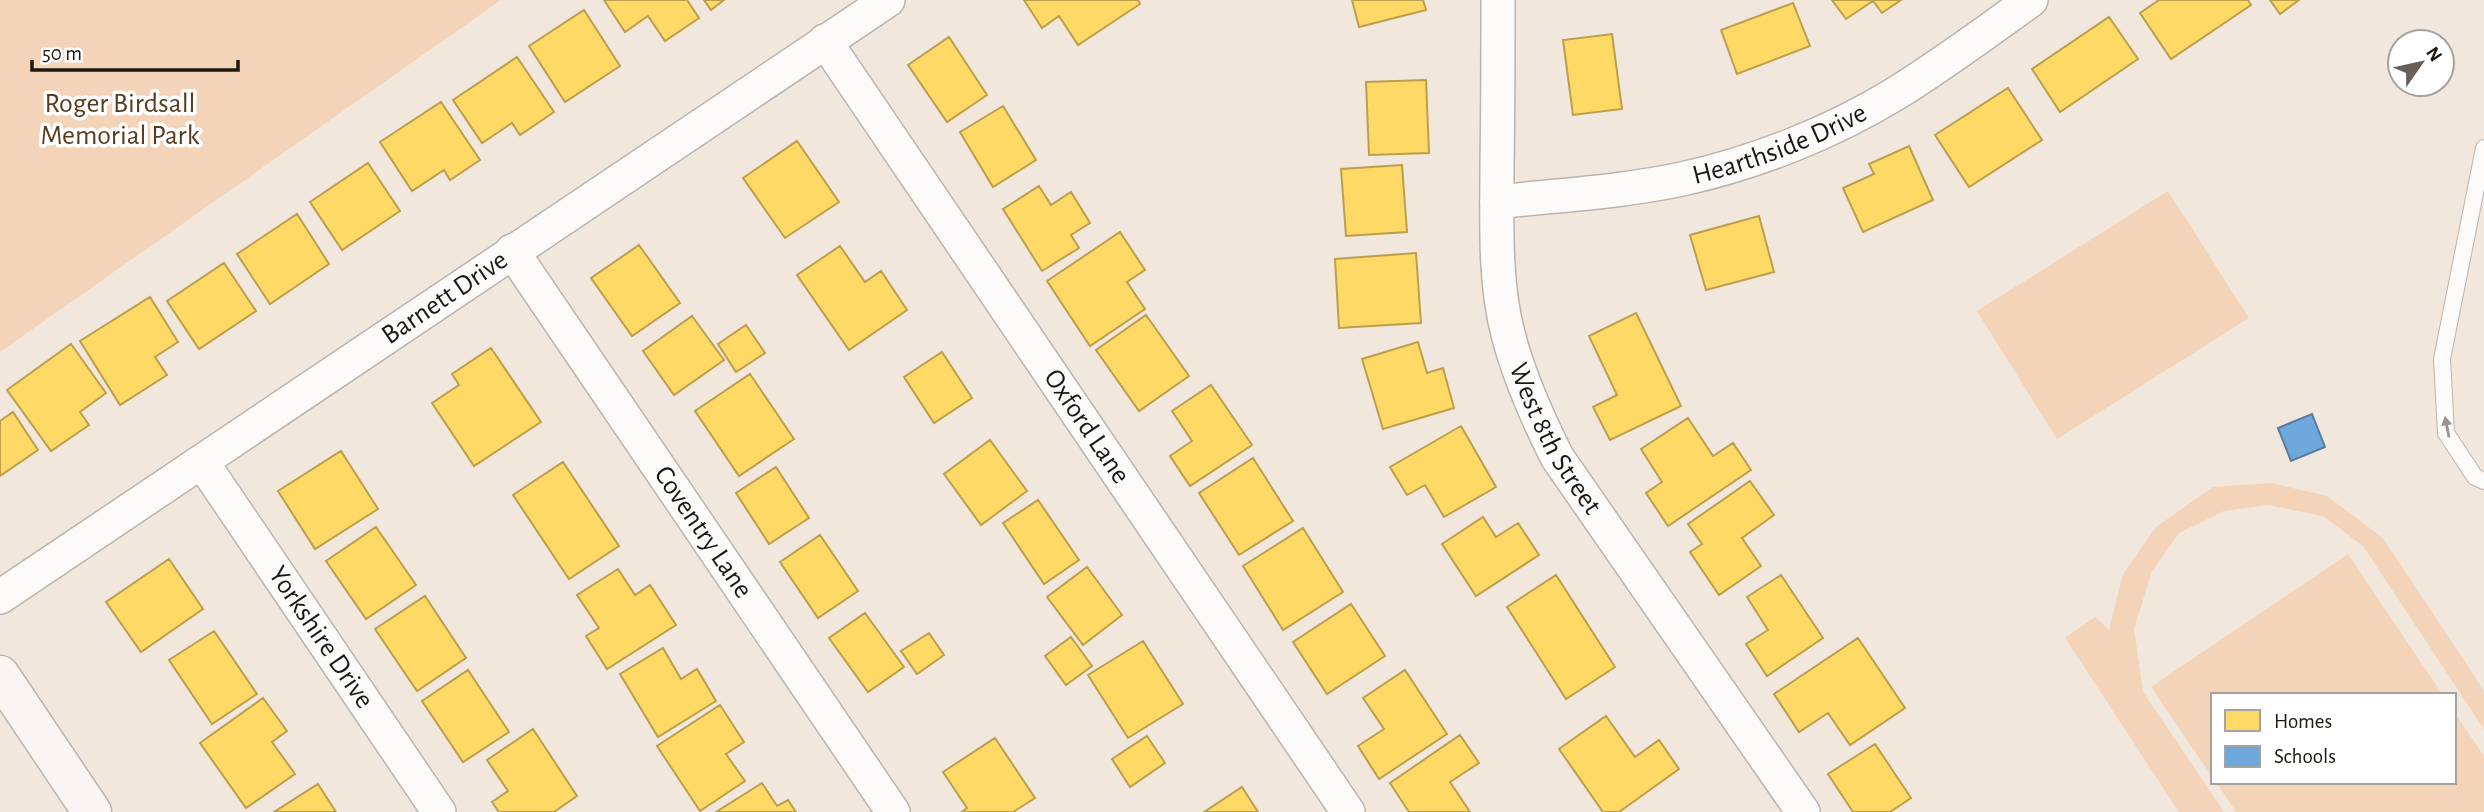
<svg xmlns="http://www.w3.org/2000/svg" width="2484" height="812" font-family="'Alegreya Sans',sans-serif">
<rect width="100%" height="100%" fill="#f2e7dd"/>
<path fill="#f4d4b8" d="M 0,0 L 501,0 L 0,352 Z
M 2168,191 L 2249,318 L 2057,439 L 1977,311 Z
M 2271,483 L 2327,496 L 2383,538 L 2484,691 L 2484,729 L 2363,546 L 2323,516 L 2268,505 L 2224,511 L 2179,533 L 2152,571 L 2134,629 L 2143,692 L 2224,812 L 2179,812 L 2065,638 L 2095,617 L 2109,630 L 2123,574 L 2156,527 L 2213,487 Z
M 2348,554 L 2443,695 L 2213,695 L 2213,778 L 2151,687 Z
M 2454,712 L 2484,756 L 2484,812 L 2236,812 L 2216,782 L 2454,782 Z"/>
<path fill="#ffd966" stroke="#bc9f4c" stroke-width="2" d="M 604,0 L 687,0 L 699,18 L 665,41 L 648,16 L 625,32 Z
M 704,0 L 724,0 L 711,10 Z
M 1024,0 L 1138,0 L 1140,4 L 1078,45 L 1059,16 L 1042,28 Z
M 1352,0 L 1423,0 L 1426,10 L 1359,27 Z
M 1832,0 L 1901,0 L 1882,13 L 1873,1 L 1846,19 Z
M 2159,0 L 2248,0 L 2251,5 L 2171,59 L 2140,13 Z
M 2270,0 L 2299,0 L 2280,14 Z
M 1793,3 L 1810,46 L 1737,74 L 1721,30 Z
M 584,10 L 620,66 L 565,102 L 529,46 Z
M 2109,17 L 2138,59 L 2060,112 L 2032,69 Z
M 1612,34 L 1622,109 L 1573,115 L 1563,40 Z
M 949,37 L 987,95 L 947,122 L 908,65 Z
M 517,57 L 554,112 L 520,135 L 512,123 L 482,143 L 453,100 Z
M 1426,80 L 1429,153 L 1369,155 L 1366,82 Z
M 2008,88 L 2042,140 L 1969,187 L 1935,135 Z
M 441,102 L 480,160 L 450,180 L 444,170 L 412,191 L 380,142 Z
M 1003,106 L 1036,160 L 993,187 L 960,132 Z
M 797,141 L 839,202 L 785,238 L 743,178 Z
M 1909,146 L 1933,200 L 1863,232 L 1843,188 L 1874,174 L 1869,164 Z
M 368,163 L 400,211 L 342,250 L 310,202 Z
M 1402,165 L 1407,232 L 1346,236 L 1341,169 Z
M 1039,186 L 1051,205 L 1071,192 L 1090,223 L 1071,235 L 1079,248 L 1042,271 L 1003,209 Z
M 297,214 L 329,264 L 270,304 L 237,254 Z
M 1759,216 L 1774,272 L 1706,290 L 1690,235 Z
M 1120,232 L 1145,270 L 1127,282 L 1145,309 L 1090,346 L 1047,281 Z
M 639,245 L 680,303 L 632,336 L 591,278 Z
M 840,246 L 865,282 L 881,271 L 907,310 L 849,350 L 797,275 Z
M 1416,253 L 1421,323 L 1339,328 L 1335,259 Z
M 224,263 L 256,311 L 199,349 L 167,301 Z
M 150,297 L 178,342 L 155,357 L 167,375 L 120,405 L 80,341 Z
M 1636,313 L 1681,406 L 1610,440 L 1593,407 L 1617,395 L 1589,336 Z
M 1146,315 L 1189,376 L 1139,411 L 1096,350 Z
M 692,316 L 724,360 L 674,395 L 643,351 Z
M 746,325 L 765,353 L 736,372 L 718,344 Z
M 1418,342 L 1427,373 L 1443,368 L 1454,408 L 1383,429 L 1362,359 Z
M 71,344 L 106,393 L 80,412 L 89,425 L 51,451 L 7,390 Z
M 491,348 L 541,422 L 474,466 L 432,403 L 459,385 L 452,374 Z
M 942,352 L 972,398 L 934,423 L 904,377 Z
M 750,374 L 794,439 L 739,476 L 695,411 Z
M 1211,385 L 1252,445 L 1190,486 L 1170,456 L 1192,441 L 1172,411 Z
M 13,412 L 38,450 L 0,476 L 0,421 Z
M 1688,418 L 1713,456 L 1733,443 L 1751,470 L 1668,526 L 1646,493 L 1662,482 L 1641,449 Z
M 1461,426 L 1496,487 L 1444,517 L 1425,485 L 1407,495 L 1390,467 Z
M 990,440 L 1027,491 L 981,525 L 944,474 Z
M 341,451 L 378,509 L 315,549 L 278,491 Z
M 1253,458 L 1293,521 L 1239,555 L 1199,493 Z
M 563,462 L 619,546 L 569,579 L 513,495 Z
M 776,467 L 809,518 L 769,544 L 736,493 Z
M 1750,481 L 1774,515 L 1742,538 L 1761,566 L 1719,595 L 1690,552 L 1702,544 L 1688,524 Z
M 1038,500 L 1079,560 L 1044,584 L 1003,523 Z
M 1483,517 L 1496,537 L 1518,523 L 1539,555 L 1476,596 L 1442,544 Z
M 376,527 L 416,585 L 366,619 L 326,561 Z
M 1303,528 L 1343,592 L 1283,630 L 1243,566 Z
M 820,535 L 858,591 L 818,618 L 780,562 Z
M 169,559 L 203,609 L 141,652 L 106,602 Z
M 1087,567 L 1122,615 L 1083,645 L 1047,597 Z
M 618,569 L 635,595 L 650,585 L 676,625 L 607,669 L 586,636 L 599,628 L 577,595 Z
M 1556,575 L 1615,667 L 1566,699 L 1507,607 Z
M 1781,575 L 1823,638 L 1767,676 L 1746,644 L 1768,630 L 1747,597 Z
M 425,596 L 466,658 L 417,691 L 375,629 Z
M 1351,604 L 1385,656 L 1327,694 L 1293,642 Z
M 865,613 L 904,667 L 868,692 L 829,638 Z
M 214,631 L 257,694 L 212,724 L 169,660 Z
M 929,633 L 944,655 L 917,674 L 901,651 Z
M 1071,637 L 1092,666 L 1066,685 L 1045,656 Z
M 1858,638 L 1905,708 L 1850,745 L 1828,713 L 1799,732 L 1774,694 Z
M 1143,641 L 1183,704 L 1128,738 L 1088,675 Z
M 663,648 L 681,679 L 697,669 L 716,701 L 658,737 L 620,674 Z
M 468,670 L 509,732 L 463,762 L 422,701 Z
M 1405,670 L 1447,734 L 1379,779 L 1358,746 L 1384,729 L 1363,698 Z
M 263,698 L 287,731 L 272,742 L 295,774 L 246,808 L 200,743 Z
M 720,705 L 744,742 L 726,754 L 745,781 L 700,811 L 657,746 Z
M 1606,716 L 1635,757 L 1659,740 L 1679,769 L 1619,812 L 1603,812 L 1559,749 Z
M 533,729 L 577,796 L 554,812 L 499,812 L 492,802 L 508,791 L 487,760 Z
M 1460,735 L 1479,763 L 1450,782 L 1470,812 L 1409,812 L 1390,783 Z
M 1147,736 L 1165,763 L 1130,787 L 1112,759 Z
M 995,738 L 1035,798 L 1013,812 L 962,812 L 967,808 L 943,772 Z
M 1875,744 L 1911,798 L 1890,812 L 1853,812 L 1828,774 Z
M 762,783 L 777,806 L 788,800 L 796,812 L 716,812 Z
M 318,784 L 336,812 L 274,812 Z
M 1242,787 L 1258,812 L 1204,812 Z"/>
<path fill="#6fa8dc" stroke="#577c9f" stroke-width="2" d="M 2312,414 L 2325,447 L 2291,461 L 2278,428 Z"/>
<g fill="none" stroke-linecap="round" stroke-linejoin="round">
<g stroke="#bbb3ac" stroke-width="18">
<path id="lane" d="M 2484,148 L 2442,359 L 2446,433 L 2475,477 L 2484,481"/>
</g>
<g stroke="#bbb3ac" stroke-width="36">
<g id="street">
<path id="s1" d="M 1498,0 C 1498,55 1498,110 1497,165 C 1497,221 1494,280 1508,334 C 1519,377 1537,417 1557,457 L 1803,812"/>
<path id="s2" d="M 825,41 L 1348,812"/>
<path id="s3" d="M 1497,202 C 1559,195 1621,192 1682,179 C 1755,163 1831,133 1895,94 C 1942,65 1986,32 2031,0"/>
<path id="s4" d="M 512,251 L 893,812"/>
<path id="s5" d="M 202,462 L 439,812"/>
<path id="s6" d="M 0,597 L 888,0"/>
</g>
</g>
<g stroke="#bbb3ac" stroke-width="41">
<path id="secondary" d="M 0,675 L 92,812"/>
</g>
<use href="#lane" stroke="#fdfbfa" stroke-width="16"/>
<use href="#street" stroke="#fdfbfa" stroke-width="33"/>
<use href="#secondary" stroke="#faf5f2" stroke-width="38"/>
</g>
<defs><path id="oneway-solid" d="M-6-.8H1V-3.2L6.5 0L1 3.2V.8H-6Z" transform="scale(1.75)"/></defs>
<use fill="#999491" href="#oneway-solid" transform="translate(2447 427) rotate(-101)"/>
<g text-anchor="middle" dominant-baseline="central" stroke-width="7" stroke-linejoin="round" paint-order="stroke">
<g font-size="28" fill="#593b1e" stroke="#fff">
<text x="120" y="104">Roger Birdsall<tspan x="120" dy="32">Memorial Park</tspan></text>
</g>
<g font-size="28" fill="#1e1711" stroke="#fff">
<text stroke="none"><textPath href="#s3" startOffset="290">Hearthside Drive</textPath></text>
<text stroke="none"><textPath href="#s6" startOffset="536">Barnett Drive</textPath></text>
<text stroke="none"><textPath href="#s2" startOffset="466">Oxford Lane</textPath></text>
<text stroke="none"><textPath href="#s1" startOffset="450">West 8th Street</textPath></text>
<text stroke="none"><textPath href="#s4" startOffset="340">Coventry Lane</textPath></text>
<text stroke="none"><textPath href="#s5" startOffset="212">Yorkshire Drive</textPath></text>
</g>
</g>
<rect x="2211" y="693" width="245" height="91" fill="#ffffff" stroke="#a5a2a0" stroke-width="2"/>
<rect x="2225" y="710" width="35" height="21" fill="#ffd966" stroke="#a5a2a0" stroke-width="2"/>
<text x="2274" y="728" font-size="21" fill="#1e1711">Homes</text>
<rect x="2225" y="746" width="35" height="21" fill="#6fa8dc" stroke="#a5a2a0" stroke-width="2"/>
<text x="2274" y="763" font-size="21" fill="#1e1711">Schools</text>
<g transform="translate(2421 63) rotate(56)"><circle r="33" fill="#ffffff" stroke="#a5a2a0" stroke-width="2"/>
<path d="M0-5L12 26L0 18L-12 26Z" fill="#686058"/>
<text y="-10" font-size="19" font-weight="bold" text-anchor="middle" fill="#1e1711">N</text>
</g>
<path d="M32 60v10h206v-10" fill="none" stroke="#1e1711" stroke-width="3.5"/>
<text x="42" y="60" font-size="21" fill="#1e1711" stroke="#ffffff" stroke-width="5" paint-order="stroke">50 m</text>
</svg>
